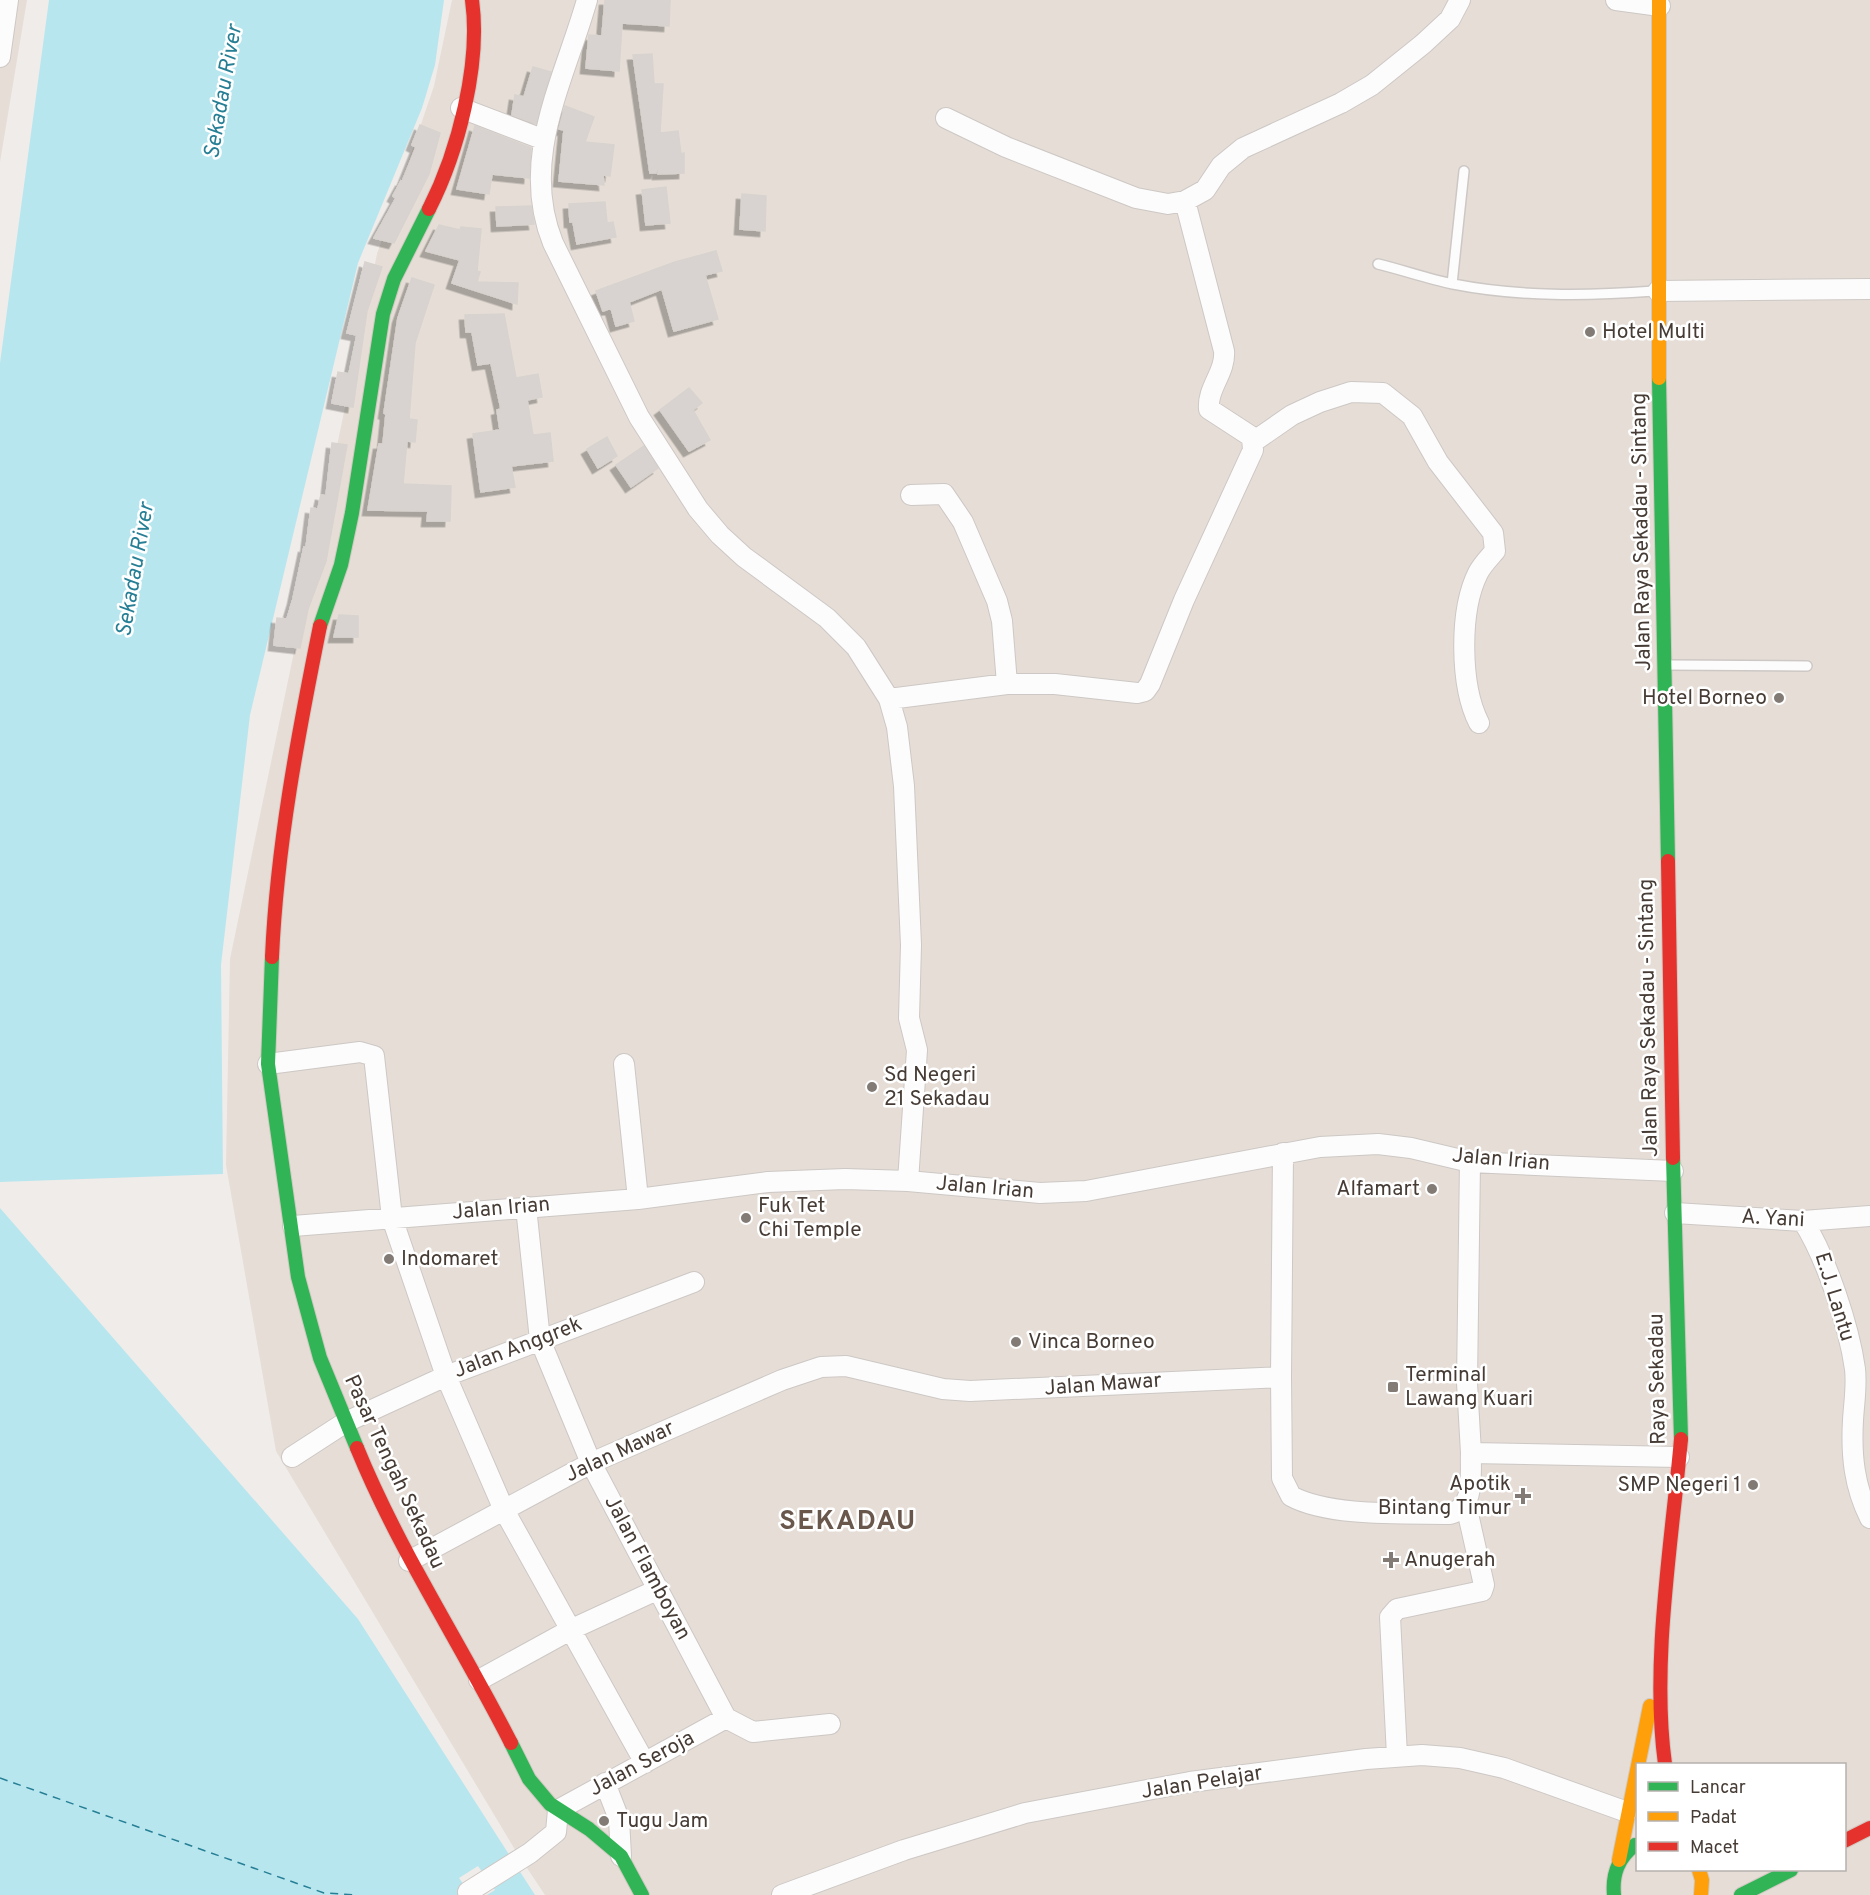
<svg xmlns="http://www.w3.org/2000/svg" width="1870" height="1895" font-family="Overpass,sans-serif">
<defs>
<filter id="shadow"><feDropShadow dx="-5.5" dy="5.5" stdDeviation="0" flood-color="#0004"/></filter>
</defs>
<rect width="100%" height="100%" fill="#f0ece9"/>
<path fill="#e5ddd6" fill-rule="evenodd" d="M 0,0 L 27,0 L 0,162 Z
M 452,0 L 1870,0 L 1870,1895 L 545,1895 L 517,1853 L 276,1451 L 226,1165 L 230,959 L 377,254 L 434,86 ZM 1638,1764 L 1844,1764 L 1844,1870 L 1638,1870 Z"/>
<path fill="#b8e6ef" d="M 49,0 L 444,0 L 435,65 L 422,108 L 358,263 L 250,715 L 221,965 L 223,1174 L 0,1182 L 0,363 Z
M 0,1208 L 358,1619 L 535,1895 L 0,1895 Z"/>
<path fill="#f0ece9" d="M 478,1866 L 495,1890 L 487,1895 L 471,1895 L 459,1878 Z"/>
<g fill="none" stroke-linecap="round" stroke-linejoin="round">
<path stroke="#267f95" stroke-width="1.5" stroke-dasharray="8 6" stroke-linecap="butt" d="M 0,1778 L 324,1893 L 358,1895"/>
</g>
<path fill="#d8d3d0" stroke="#d8d3cf" stroke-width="1.5" filter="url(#shadow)" d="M 605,0 L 670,0 L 669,26 L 622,23 L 619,71 L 586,68 L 589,35 L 602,36 Z
M 652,54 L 654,84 L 663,84 L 660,133 L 678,131 L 681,154 L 684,153 L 684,173 L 658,174 L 658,156 L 656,173 L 650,173 L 633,55 Z
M 533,67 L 551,72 L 536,124 L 512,115 L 515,95 L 524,97 Z
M 565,106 L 594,117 L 585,142 L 614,145 L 610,176 L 603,175 L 604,185 L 559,181 L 564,130 L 559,129 Z
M 420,125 L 440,133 L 429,174 L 394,243 L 374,238 L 396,198 L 393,196 L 401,181 L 402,182 L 416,147 L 412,145 Z
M 475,126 L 531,148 L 529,178 L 492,174 L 489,194 L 457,189 Z
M 666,187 L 670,223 L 646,225 L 642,190 Z
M 742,194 L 766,196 L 765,231 L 740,229 Z
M 605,202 L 607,223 L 613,222 L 616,237 L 577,244 L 573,222 L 570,222 L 569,204 Z
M 531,206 L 534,224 L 497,226 L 496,207 Z
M 439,225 L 460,230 L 461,227 L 481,229 L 477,271 L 480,272 L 477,282 L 518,283 L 517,304 L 452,283 L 460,260 L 426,251 Z
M 716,251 L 722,271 L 705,275 L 718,319 L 674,331 L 662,289 L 629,302 L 634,321 L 616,326 L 611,308 L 603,311 L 596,291 L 675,262 Z
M 365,262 L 382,267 L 367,311 L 353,407 L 332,403 L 338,372 L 349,374 L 357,335 L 347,333 Z
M 412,278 L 434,285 L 415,343 L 409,419 L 417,420 L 415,442 L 407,441 L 403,484 L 451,486 L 450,521 L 427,521 L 428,511 L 368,510 L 379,444 L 383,444 L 386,414 L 384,413 L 398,318 Z
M 504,314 L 516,378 L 538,374 L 542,397 L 527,400 L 533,435 L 550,433 L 553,461 L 511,466 L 515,487 L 481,492 L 473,434 L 500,430 L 497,410 L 501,409 L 491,363 L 478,365 L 472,332 L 466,332 L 465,315 Z
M 689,388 L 702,403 L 693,410 L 710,440 L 689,451 L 660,410 Z
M 607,437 L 617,456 L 598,468 L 587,449 Z
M 332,443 L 347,445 L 326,561 L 308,609 L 300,648 L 274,645 L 277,618 L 287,619 L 293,599 L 304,547 L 306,548 L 311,508 L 318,509 L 321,495 L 326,496 Z
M 644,446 L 658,468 L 631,487 L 616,465 Z
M 339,615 L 358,616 L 358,637 L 334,637 Z"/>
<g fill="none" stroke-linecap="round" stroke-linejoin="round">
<g stroke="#cdc8c5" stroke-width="12">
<path id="lane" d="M 1378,264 C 1403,270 1428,279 1453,284 C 1519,297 1587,296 1654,291
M 1452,284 L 1464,171
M 1669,665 L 1807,666"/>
</g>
<g stroke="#cdc8c5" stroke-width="22">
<path id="street" d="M 587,0 C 564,81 519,159 553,243 L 639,417 L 698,509 L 720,535 L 744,557 L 827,618 L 856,647 L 889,699 L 897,727 L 904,786 L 911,945 L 909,1018 L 917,1050 L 908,1181
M 1616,0 L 1660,6
M 0,57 L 8,0
M 461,108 L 542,139
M 946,118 L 1006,147 L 1136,198 L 1168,204 L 1185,201 L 1205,190 L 1221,166 L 1243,148 L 1341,103 L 1372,85 L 1423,44 L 1450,19 L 1460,0
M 1658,291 L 1870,289
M 1253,442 L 1292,415 L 1320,402 L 1351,392 L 1383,393 L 1412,416 L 1438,462 L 1493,533 L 1495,551 C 1489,558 1482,565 1478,573 C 1459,611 1460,686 1479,723
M 911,495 L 944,494 L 963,522 L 997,601 L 1002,621 L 1007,684
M 889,699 L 1007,684 L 1055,684 L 1137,693 L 1145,691 L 1150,684 L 1184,600 L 1253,450 L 1252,437 L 1209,409 C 1207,388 1226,372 1224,351 L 1185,201
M 268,1064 L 360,1052 L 374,1056 L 392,1218 L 446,1376 L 504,1510 L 645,1763
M 624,1064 L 638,1199
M 1470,1162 L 1467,1383 L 1471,1453
M 526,1207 L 540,1340 L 591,1463 L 726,1718 L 753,1732 L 830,1724
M 1675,1213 L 1803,1221 L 1870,1216
M 1803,1221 C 1826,1257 1849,1326 1855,1369 C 1857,1386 1854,1403 1853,1420 C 1851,1455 1854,1486 1870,1518
M 293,1226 L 638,1199 L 768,1182 L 845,1179 L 908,1181 L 1040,1193 L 1086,1191 L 1320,1147 L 1378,1144 L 1411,1148 L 1470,1162 L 1673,1171
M 1281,1377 L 1283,1153
M 292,1457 L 346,1422 L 446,1376 L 694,1282
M 409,1561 L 591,1463 L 782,1380 L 821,1367 L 846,1366 L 943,1389 L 970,1391 L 1281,1377 L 1282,1478 L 1291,1496 C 1329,1517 1406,1513 1450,1514 C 1476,1506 1470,1476 1471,1453 L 1679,1457
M 479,1680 L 572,1629 L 659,1589
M 1397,1756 L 1390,1617 L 1397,1609 L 1482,1591 L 1484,1585 L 1466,1505
M 605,1783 L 619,1819 L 621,1856
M 468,1892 L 530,1853 L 556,1832 L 558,1810 L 726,1718
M 782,1895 L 904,1850 L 1025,1813 L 1190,1782 L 1366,1759 L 1422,1755 L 1460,1758 L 1504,1768 L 1627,1812"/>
</g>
<g stroke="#d1c9c1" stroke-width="16">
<path id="fast" d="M 1659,378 L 1668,861
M 320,626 L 341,565 L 352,513 L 383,314 L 394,279 L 429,209
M 272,957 L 268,1064 L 298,1277 L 320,1358 L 357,1448
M 1673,1158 L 1681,1439
M 511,1743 L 529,1779 L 550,1804 L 589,1829 L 621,1856 L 642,1895
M 1614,1895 C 1612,1874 1618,1858 1635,1845
M 1741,1895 L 1791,1870"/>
</g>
<g stroke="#d1c9c1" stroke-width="16">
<path id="slow" d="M 1659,0 L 1659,378
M 1619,1860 L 1650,1706
M 1699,1870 L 1702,1880 L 1701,1895"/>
</g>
<g stroke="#d1c9c1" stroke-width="16">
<path id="jam" d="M 429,209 C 458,152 481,64 472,0
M 1668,861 L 1673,1158
M 272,957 C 277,845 298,735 320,626
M 357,1448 C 399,1551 461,1644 511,1743
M 1665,1764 C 1651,1663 1672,1541 1681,1439
M 1844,1841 L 1870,1828"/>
</g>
<use href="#lane" stroke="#fdfcfc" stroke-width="9"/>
<use href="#street" stroke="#fdfcfc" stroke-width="20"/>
<use href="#fast" stroke="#30b455" stroke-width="14"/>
<use href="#slow" stroke="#ff9f0a" stroke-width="14"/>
<use href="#jam" stroke="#e5322d" stroke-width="14"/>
</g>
<g fill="#827a74" stroke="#fff" stroke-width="2">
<circle cx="1590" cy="332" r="6"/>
<circle cx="1779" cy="698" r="6"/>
<circle cx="872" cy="1087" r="6"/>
<circle cx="1432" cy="1189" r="6"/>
<circle cx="746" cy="1218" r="6"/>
<circle cx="389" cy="1259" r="6"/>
<circle cx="1016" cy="1342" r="6"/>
<rect x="1387" y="1381" width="12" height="12" rx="3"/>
<circle cx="1753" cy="1485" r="6"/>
<path d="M1520 1487h6v6h6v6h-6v6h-6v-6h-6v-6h6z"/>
<path d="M1388 1551h6v6h6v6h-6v6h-6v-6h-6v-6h6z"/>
<circle cx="604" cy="1821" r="6"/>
</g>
<g text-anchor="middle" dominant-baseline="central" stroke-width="5" stroke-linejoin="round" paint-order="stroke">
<g font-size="21" fill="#463c35" stroke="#fff" text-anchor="start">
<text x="1602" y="332">Hotel Multi</text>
<text x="1767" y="698" text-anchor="end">Hotel Borneo</text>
<text x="884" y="1075">Sd Negeri<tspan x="884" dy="24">21 Sekadau</tspan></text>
<text x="1420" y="1189" text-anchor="end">Alfamart</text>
<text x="758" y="1206">Fuk Tet<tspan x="758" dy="24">Chi Temple</tspan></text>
<text x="401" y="1259">Indomaret</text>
<text x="1028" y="1342">Vinca Borneo</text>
<text x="1405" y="1375">Terminal<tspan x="1405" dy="24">Lawang Kuari</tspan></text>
<text x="1511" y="1484" text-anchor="end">Apotik<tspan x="1511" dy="24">Bintang Timur</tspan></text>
<text x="1741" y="1485" text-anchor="end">SMP Negeri 1</text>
<text x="1404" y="1560">Anugerah</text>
<text x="616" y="1821">Tugu Jam</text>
</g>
<g font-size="21" fill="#463c35" stroke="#fff">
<text transform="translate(1642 532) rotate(-91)">Jalan Raya Sekadau - Sintang</text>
<text transform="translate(1649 1018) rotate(-91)">Jalan Raya Sekadau - Sintang</text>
<text transform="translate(1501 1160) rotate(5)">Jalan Irian</text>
<text transform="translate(985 1188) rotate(5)">Jalan Irian</text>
<text transform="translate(501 1209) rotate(-5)">Jalan Irian</text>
<text transform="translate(1773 1219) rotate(3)">A. Yani</text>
<text transform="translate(1834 1297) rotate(73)">E.J. Lantu</text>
<text transform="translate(518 1348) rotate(-21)">Jalan Anggrek</text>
<text transform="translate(1658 1379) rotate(-91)">Raya Sekadau</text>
<text transform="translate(1103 1385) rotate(-4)">Jalan Mawar</text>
<text transform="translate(620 1452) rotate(-25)">Jalan Mawar</text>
<text transform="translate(394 1472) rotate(65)">Pasar Tengah Sekadau</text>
<text transform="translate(647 1568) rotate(62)">Jalan Flamboyan</text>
<text transform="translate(642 1764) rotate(-28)">Jalan Seroja</text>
<text transform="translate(1202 1783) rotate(-9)">Jalan Pelajar</text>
</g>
<g font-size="22" font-style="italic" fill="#267f95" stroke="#fff">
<text transform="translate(224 92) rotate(-80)">Sekadau River</text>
<text transform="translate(136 570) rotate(-80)">Sekadau River</text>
</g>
<g font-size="27" font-weight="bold" letter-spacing="1.5" fill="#69574c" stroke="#fff">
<text x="848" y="1522">SEKADAU</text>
</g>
</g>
<rect x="1636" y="1763" width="210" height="108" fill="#ffffff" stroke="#b5b1ae" stroke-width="1.5"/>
<rect x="1648" y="1782" width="30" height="9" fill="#30b455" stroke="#b5b1ae" stroke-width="1.5"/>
<text x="1690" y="1793" font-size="18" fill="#463c35">Lancar</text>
<rect x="1648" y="1812" width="30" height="9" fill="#ff9f0a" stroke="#b5b1ae" stroke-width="1.5"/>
<text x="1690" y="1823" font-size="18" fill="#463c35">Padat</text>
<rect x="1648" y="1842" width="30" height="9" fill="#e5322d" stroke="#b5b1ae" stroke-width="1.5"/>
<text x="1690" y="1853" font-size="18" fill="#463c35">Macet</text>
</svg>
